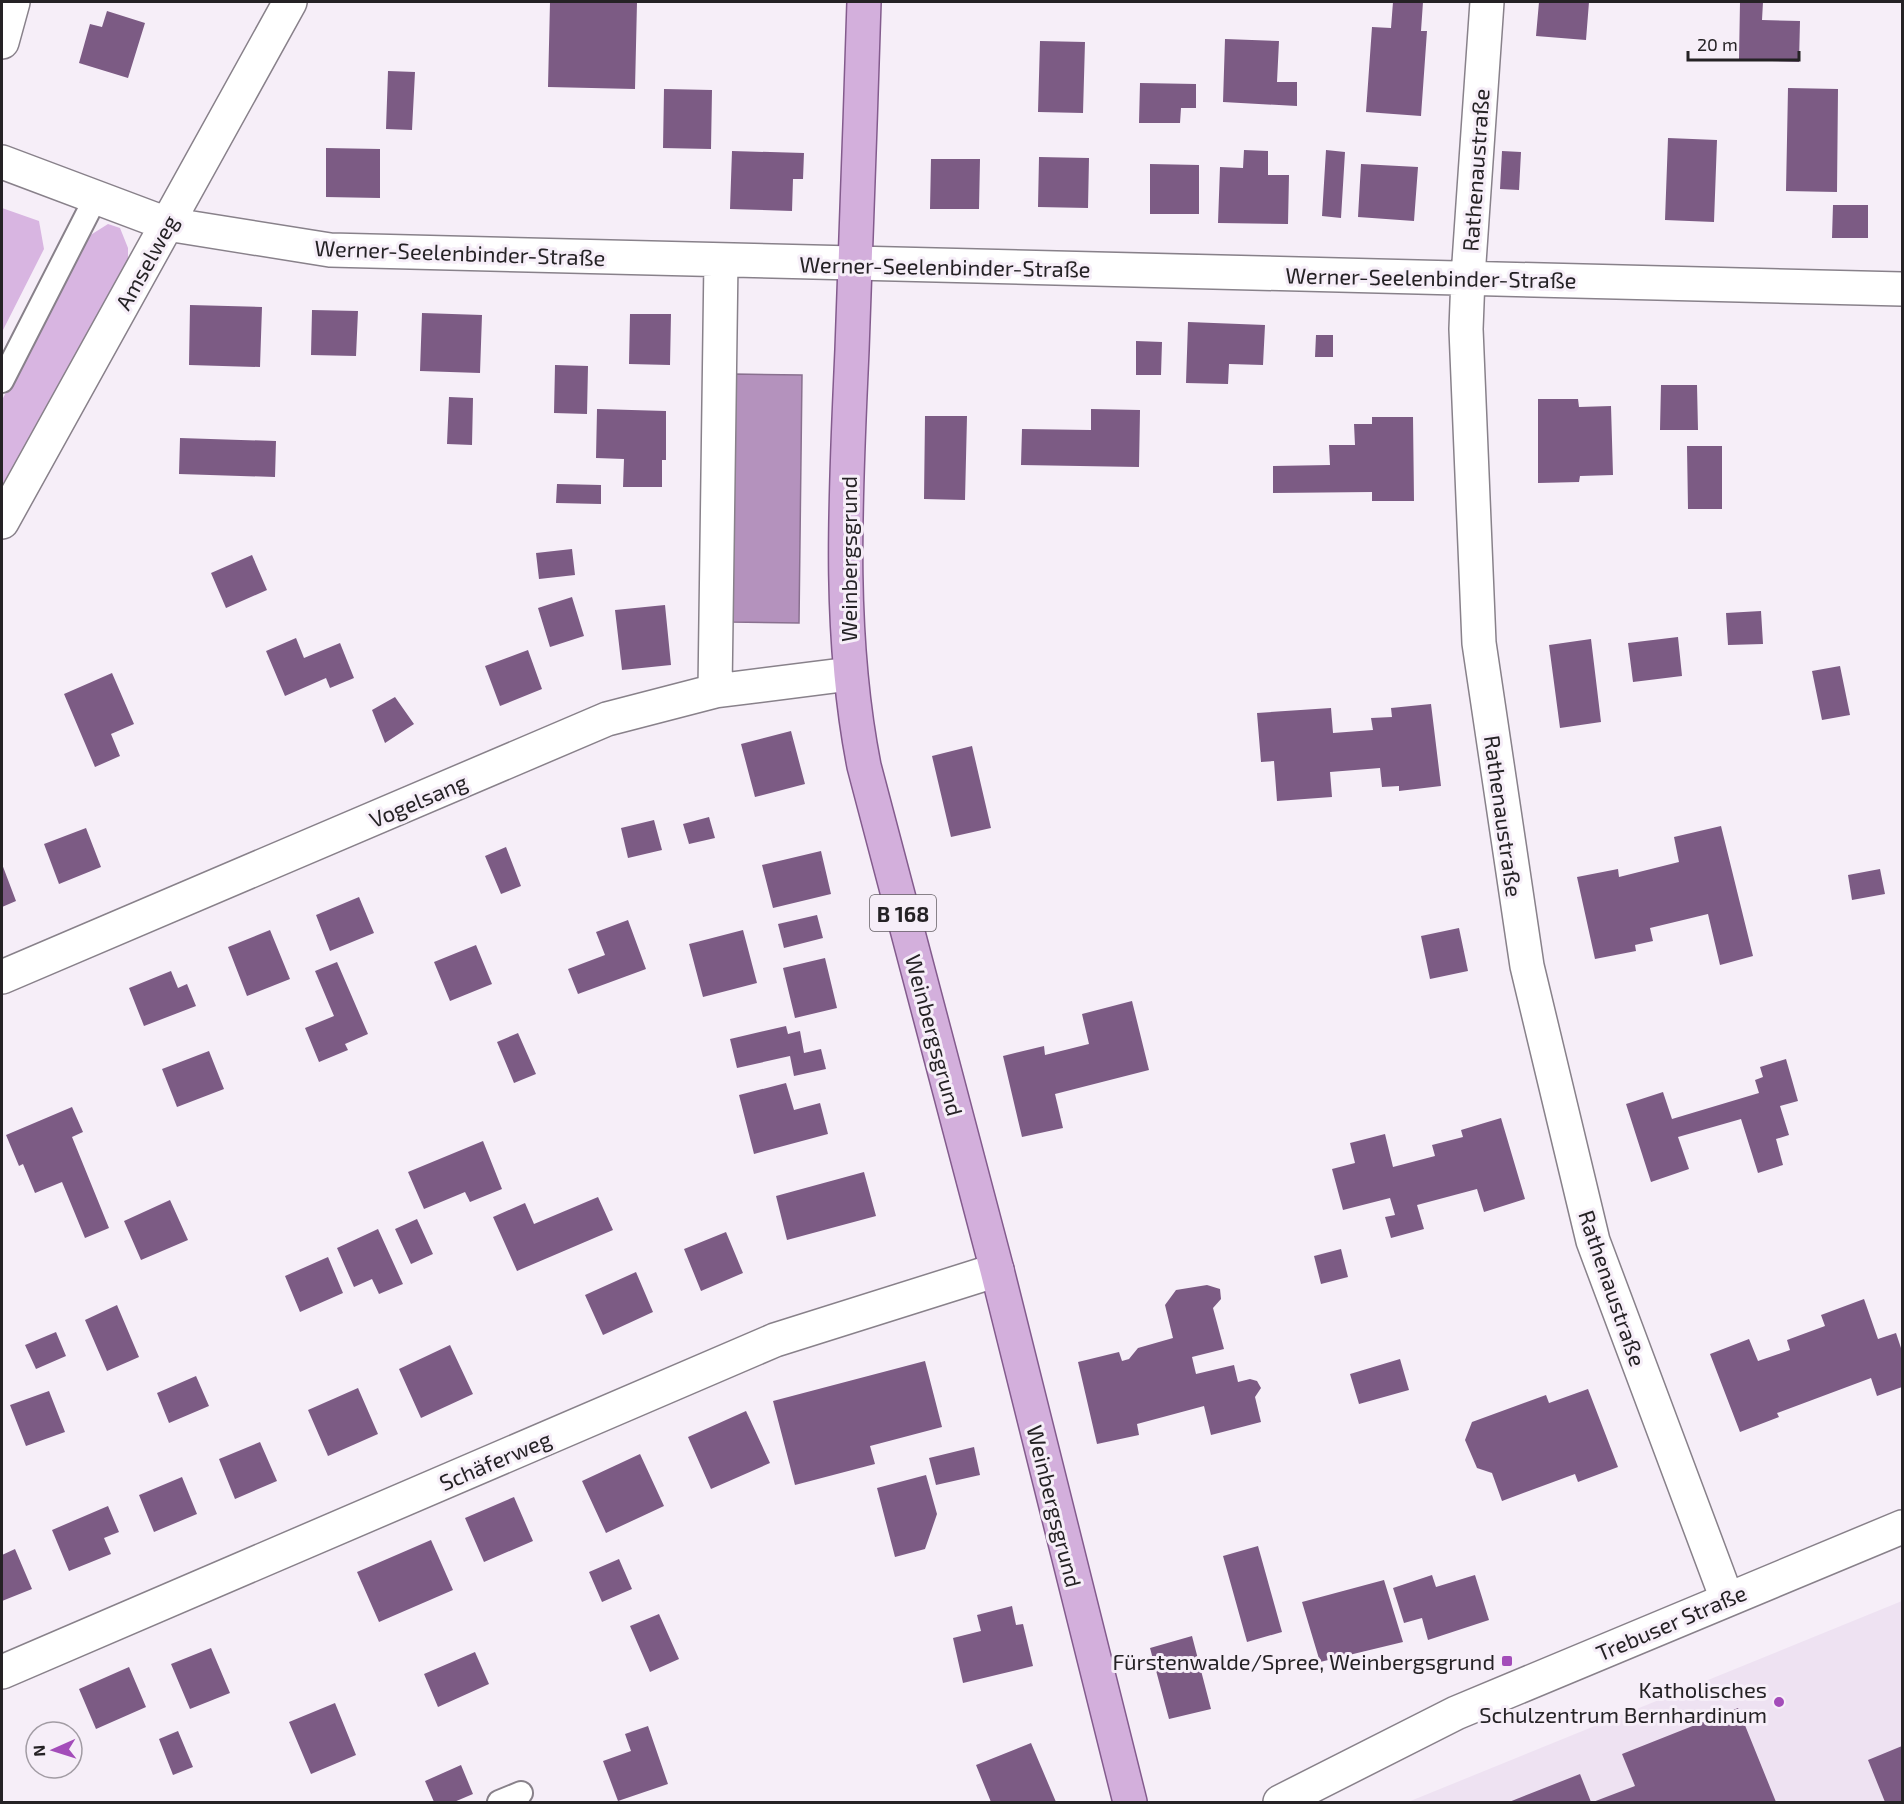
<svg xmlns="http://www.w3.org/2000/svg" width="1904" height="1804" font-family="'Exo 2',sans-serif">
<rect width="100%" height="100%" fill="#f6eef8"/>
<path fill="#eee2f2" d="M 1902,1601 L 1902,1802 L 1408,1802 Z"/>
<path fill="#d8b5e1" d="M 2,208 L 39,221 L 44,249 L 2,332 Z
M 108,224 L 120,228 L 128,248 L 128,264 L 2,496 L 2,400 L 89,236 Z"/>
<path fill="#b492bd" stroke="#89708f" stroke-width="1.5" d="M 733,374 L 802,375 L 799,623 L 731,622 Z"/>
<path fill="#7c5b84" d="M 550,2 L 637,2 L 635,89 L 548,87 Z
M 1393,2 L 1423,2 L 1421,31 L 1427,31 L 1421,116 L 1366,112 L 1372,27 L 1391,28 Z
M 1539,2 L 1589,2 L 1586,40 L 1536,36 Z
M 1740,2 L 1763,2 L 1762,20 L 1800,21 L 1799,62 L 1739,60 Z
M 107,11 L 145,23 L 128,78 L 79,63 L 90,24 L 102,27 Z
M 1225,39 L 1279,41 L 1277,82 L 1297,82 L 1297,106 L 1223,102 Z
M 1040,41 L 1085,42 L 1083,113 L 1038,112 Z
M 388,71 L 415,72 L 412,130 L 386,129 Z
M 1140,83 L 1196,84 L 1196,108 L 1181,108 L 1180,123 L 1139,123 Z
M 1788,88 L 1838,89 L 1837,192 L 1786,191 Z
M 664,89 L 712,90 L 711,149 L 663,148 Z
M 1668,138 L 1717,140 L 1714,222 L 1665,220 Z
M 326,148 L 380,149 L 380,198 L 326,197 Z
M 1244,150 L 1268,151 L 1268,175 L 1289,175 L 1288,224 L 1218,223 L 1220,167 L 1243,168 Z
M 1326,150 L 1345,152 L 1341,218 L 1322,216 Z
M 732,151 L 804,153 L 803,179 L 793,179 L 792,211 L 730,209 Z
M 1502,151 L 1521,152 L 1519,190 L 1500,189 Z
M 1039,157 L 1089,158 L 1088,208 L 1038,207 Z
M 931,159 L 980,159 L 979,209 L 930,209 Z
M 1150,164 L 1199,165 L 1199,214 L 1150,214 Z
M 1361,164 L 1418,167 L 1414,221 L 1358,217 Z
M 1833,205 L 1868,205 L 1868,238 L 1832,238 Z
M 190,305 L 262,307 L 260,367 L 189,365 Z
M 312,310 L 358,311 L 356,356 L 311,355 Z
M 422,313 L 482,315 L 480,373 L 420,371 Z
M 630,314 L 671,314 L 670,365 L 629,364 Z
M 1188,322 L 1265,325 L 1263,365 L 1229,364 L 1228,384 L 1186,383 Z
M 1316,335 L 1333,335 L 1333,357 L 1315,357 Z
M 1136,341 L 1162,342 L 1161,375 L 1136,375 Z
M 555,365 L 588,366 L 587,414 L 554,413 Z
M 1661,385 L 1697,385 L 1698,430 L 1660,430 Z
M 449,397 L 473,398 L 472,445 L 447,444 Z
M 1538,399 L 1578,399 L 1579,407 L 1611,406 L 1613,475 L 1580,476 L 1579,482 L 1538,483 Z
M 597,409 L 666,411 L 666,460 L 662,460 L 662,487 L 623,487 L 624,459 L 596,458 Z
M 1091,409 L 1140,410 L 1139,467 L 1021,465 L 1022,429 L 1091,430 Z
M 925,416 L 967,416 L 965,500 L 924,499 Z
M 1372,417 L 1413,417 L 1414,501 L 1372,501 L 1372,492 L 1273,493 L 1273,466 L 1330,465 L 1329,445 L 1355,445 L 1354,424 L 1372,424 Z
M 180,438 L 276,441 L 275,477 L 179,474 Z
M 1687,446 L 1722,446 L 1722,509 L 1688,509 Z
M 557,484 L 601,485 L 601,504 L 556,503 Z
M 572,549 L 575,575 L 539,579 L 536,553 Z
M 252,555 L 267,590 L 226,608 L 211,573 Z
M 572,597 L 584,636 L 550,647 L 538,608 Z
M 665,605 L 671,665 L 622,670 L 615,610 Z
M 1761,611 L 1763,644 L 1728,645 L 1726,613 Z
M 1678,637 L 1682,676 L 1633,682 L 1628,643 Z
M 296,638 L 304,658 L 340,643 L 354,678 L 330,688 L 326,678 L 285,696 L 266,651 Z
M 1591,639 L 1601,722 L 1560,728 L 1549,645 Z
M 528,650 L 542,689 L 500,706 L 485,666 Z
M 1840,666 L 1850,715 L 1822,720 L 1812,671 Z
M 112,673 L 134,724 L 111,734 L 120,756 L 95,767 L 64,694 Z
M 395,697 L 414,724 L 385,743 L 372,710 Z
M 1431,704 L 1441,786 L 1399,791 L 1399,786 L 1382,787 L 1380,768 L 1330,772 L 1332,797 L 1277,801 L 1274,761 L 1261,762 L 1257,713 L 1331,708 L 1333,733 L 1373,730 L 1371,718 L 1392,717 L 1391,708 Z
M 791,731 L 805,784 L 755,797 L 741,744 Z
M 972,746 L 991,828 L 951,837 L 932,756 Z
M 709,817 L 715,838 L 689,844 L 683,824 Z
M 654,820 L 662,850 L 628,858 L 621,828 Z
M 1721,826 L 1753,956 L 1720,965 L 1708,914 L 1650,928 L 1653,941 L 1635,945 L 1636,951 L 1595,959 L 1577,877 L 1618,869 L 1619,877 L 1679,862 L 1674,837 Z
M 86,828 L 101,867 L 59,884 L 44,844 Z
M 506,847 L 521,886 L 501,894 L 485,856 Z
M 821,851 L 831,894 L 773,908 L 762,865 Z
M 2,864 L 16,901 L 2,907 Z
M 1880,869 L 1885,894 L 1852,900 L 1848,875 Z
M 359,897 L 374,933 L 330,951 L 316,915 Z
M 817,915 L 823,938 L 784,948 L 778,924 Z
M 628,920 L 646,969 L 578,994 L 568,969 L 605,955 L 596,932 Z
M 1459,928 L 1468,971 L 1430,979 L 1421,936 Z
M 270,930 L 290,979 L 247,996 L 228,947 Z
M 743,930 L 757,983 L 703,997 L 689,944 Z
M 476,945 L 492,984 L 450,1001 L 434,962 Z
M 825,958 L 837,1008 L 795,1018 L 783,968 Z
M 337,962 L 368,1034 L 345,1044 L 348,1050 L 319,1062 L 305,1028 L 334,1016 L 315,971 Z
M 171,971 L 178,988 L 187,984 L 196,1006 L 144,1026 L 129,988 Z
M 1132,1001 L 1149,1070 L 1055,1094 L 1063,1128 L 1022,1137 L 1003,1056 L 1044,1046 L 1045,1055 L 1089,1044 L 1082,1014 Z
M 786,1026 L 788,1034 L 800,1031 L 804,1053 L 821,1049 L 826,1069 L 794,1076 L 790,1056 L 737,1068 L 730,1039 Z
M 518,1033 L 536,1074 L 514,1083 L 497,1042 Z
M 209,1051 L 224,1089 L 177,1107 L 162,1069 Z
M 1786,1059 L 1798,1101 L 1780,1106 L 1789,1135 L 1776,1139 L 1783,1165 L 1758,1173 L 1741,1119 L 1678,1137 L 1689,1169 L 1651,1182 L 1626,1104 L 1663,1092 L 1672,1119 L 1759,1093 L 1755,1080 L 1763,1077 L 1760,1067 Z
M 786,1083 L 794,1110 L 820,1103 L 828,1134 L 754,1154 L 739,1095 Z
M 72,1107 L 83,1132 L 72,1137 L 109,1228 L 85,1238 L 62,1182 L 35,1193 L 23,1164 L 19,1166 L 6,1135 Z
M 1501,1118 L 1525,1199 L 1484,1212 L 1477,1189 L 1417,1205 L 1424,1229 L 1391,1238 L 1385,1217 L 1395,1215 L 1390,1198 L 1343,1210 L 1332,1169 L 1355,1163 L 1350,1143 L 1385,1134 L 1393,1167 L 1435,1156 L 1432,1145 L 1463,1137 L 1461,1130 Z
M 483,1141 L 502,1189 L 470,1202 L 465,1192 L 424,1209 L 408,1172 Z
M 864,1172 L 876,1216 L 787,1240 L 776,1196 Z
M 598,1197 L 613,1230 L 517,1271 L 493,1217 L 525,1203 L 534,1224 Z
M 170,1200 L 188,1240 L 141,1260 L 124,1221 Z
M 417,1219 L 433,1254 L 411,1264 L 395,1229 Z
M 378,1229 L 403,1284 L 379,1294 L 372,1279 L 354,1287 L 337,1248 Z
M 726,1232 L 743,1273 L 701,1291 L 684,1249 Z
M 1341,1249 L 1348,1277 L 1321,1284 L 1314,1256 Z
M 328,1257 L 343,1293 L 300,1312 L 285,1276 Z
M 636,1272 L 653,1312 L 603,1335 L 585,1295 Z
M 1207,1285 L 1220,1289 L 1221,1299 L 1213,1308 L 1224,1349 L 1192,1357 L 1196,1374 L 1234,1365 L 1238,1382 L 1250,1379 L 1257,1381 L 1261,1388 L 1255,1397 L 1261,1422 L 1211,1435 L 1204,1406 L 1137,1424 L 1139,1435 L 1097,1444 L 1078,1362 L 1119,1352 L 1122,1361 L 1129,1359 L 1138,1348 L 1173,1338 L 1165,1305 L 1176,1290 Z
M 1864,1299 L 1878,1339 L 1896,1333 L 1902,1351 L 1902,1387 L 1877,1396 L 1871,1378 L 1777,1413 L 1779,1417 L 1740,1432 L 1710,1354 L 1749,1339 L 1758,1361 L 1790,1350 L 1787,1340 L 1825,1326 L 1821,1315 Z
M 117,1305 L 139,1357 L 107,1371 L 85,1320 Z
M 56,1332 L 66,1356 L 36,1369 L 25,1345 Z
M 450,1345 L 473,1394 L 421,1418 L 399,1369 Z
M 1400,1359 L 1409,1390 L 1359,1404 L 1350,1374 Z
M 925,1361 L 942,1427 L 870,1446 L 875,1464 L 795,1485 L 773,1401 Z
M 196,1376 L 209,1406 L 169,1423 L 157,1393 Z
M 358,1388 L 378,1434 L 328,1456 L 308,1410 Z
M 1588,1389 L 1618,1467 L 1578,1482 L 1575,1474 L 1502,1501 L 1492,1473 L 1477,1468 L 1465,1440 L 1472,1422 L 1546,1395 L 1549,1403 Z
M 49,1391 L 65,1432 L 26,1446 L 10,1405 Z
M 746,1411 L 770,1463 L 711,1489 L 688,1437 Z
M 260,1442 L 277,1481 L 235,1499 L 219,1459 Z
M 974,1447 L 980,1475 L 936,1485 L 929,1458 Z
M 640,1454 L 664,1506 L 606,1533 L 582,1481 Z
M 926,1475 L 937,1514 L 925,1549 L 895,1557 L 877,1488 Z
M 182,1477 L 197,1514 L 154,1532 L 139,1495 Z
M 514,1497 L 533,1541 L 484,1562 L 465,1518 Z
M 108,1506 L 119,1532 L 104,1538 L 111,1554 L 69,1571 L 52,1530 Z
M 431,1540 L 453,1590 L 379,1622 L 357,1572 Z
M 1258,1546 L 1282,1632 L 1247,1642 L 1223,1556 Z
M 15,1549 L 32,1589 L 2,1601 L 2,1555 Z
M 619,1559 L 632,1589 L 602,1602 L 589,1572 Z
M 1432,1575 L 1436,1587 L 1475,1575 L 1489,1620 L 1428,1640 L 1422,1618 L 1404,1623 L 1393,1588 Z
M 1384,1580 L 1403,1642 L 1320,1662 L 1302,1602 Z
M 1012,1606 L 1016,1625 L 1023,1624 L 1033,1666 L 963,1683 L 953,1638 L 981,1631 L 977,1615 Z
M 659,1614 L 679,1659 L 650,1672 L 630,1626 Z
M 1192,1636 L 1211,1709 L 1169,1719 L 1150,1648 Z
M 211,1648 L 230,1693 L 190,1709 L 171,1664 Z
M 475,1652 L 489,1684 L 438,1707 L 424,1674 Z
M 129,1667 L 146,1707 L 96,1729 L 79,1689 Z
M 335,1703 L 356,1755 L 311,1774 L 289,1722 Z
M 1738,1708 L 1776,1802 L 1593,1802 L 1635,1786 L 1622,1754 Z
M 648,1726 L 668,1784 L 618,1801 L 603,1761 L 631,1751 L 625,1734 Z
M 178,1731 L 193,1767 L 173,1775 L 159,1739 Z
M 1031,1743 L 1056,1802 L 991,1802 L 976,1765 Z
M 1902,1746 L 1902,1802 L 1885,1802 L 1868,1760 Z
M 461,1765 L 473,1794 L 454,1802 L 434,1802 L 425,1781 Z
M 1580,1774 L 1591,1802 L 1509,1802 Z"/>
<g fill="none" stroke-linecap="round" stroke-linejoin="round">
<g stroke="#88818a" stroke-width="26">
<path id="lane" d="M 2,381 L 96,197
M 499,1802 L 521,1793"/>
</g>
<g stroke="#88818a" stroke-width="36">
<path id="street" d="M 1487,2 L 1468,277 L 1466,329 L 1479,643 L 1527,966 L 1593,1241 L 1727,1599
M 2,42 L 13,2
M 2,162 L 167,224 L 330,250 L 1902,289
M 2,522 L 290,2
M 715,691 L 721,260
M 2,977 L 607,719 L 715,691 L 850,674
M 2,1672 L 775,1340 L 997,1270"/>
</g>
<g stroke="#88818a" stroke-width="36">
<path id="secondary" d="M 1280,1802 L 1456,1713 L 1902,1527"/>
</g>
<g stroke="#835b8d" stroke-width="36">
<path id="primary" d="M 864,2 C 860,118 857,234 852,350 C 846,489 837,629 864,766 L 997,1270 L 1130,1802"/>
</g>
<use href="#lane" stroke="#fff" stroke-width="22"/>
<use href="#street" stroke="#fff" stroke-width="33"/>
<use href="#secondary" stroke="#fff" stroke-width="33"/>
<use href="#primary" stroke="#d3afdc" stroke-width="33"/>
</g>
<g fill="#a34cb9" stroke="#f6eef8" stroke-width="2">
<rect x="1501" y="1655" width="12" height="12" rx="3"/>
<circle cx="1779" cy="1702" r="6"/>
</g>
<g text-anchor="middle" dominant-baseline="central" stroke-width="6" stroke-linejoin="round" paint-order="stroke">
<rect fill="#f6eef8" stroke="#645f64" stroke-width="1.5" x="870" y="895" width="66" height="36" rx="4.5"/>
<g font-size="21" font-weight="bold" fill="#252225">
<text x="903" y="913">B 168</text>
</g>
<g font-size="22" fill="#252225" stroke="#f6eef8">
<text transform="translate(1475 170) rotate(-86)">Rathenaustraße</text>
<text transform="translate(460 252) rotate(2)">Werner-Seelenbinder-Straße</text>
<text transform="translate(146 262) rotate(-61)">Amselweg</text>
<text transform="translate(945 266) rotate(1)">Werner-Seelenbinder-Straße</text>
<text transform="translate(1431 277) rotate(1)">Werner-Seelenbinder-Straße</text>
<text transform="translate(848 559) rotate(-90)">Weinbergsgrund</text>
<text transform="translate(418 800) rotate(-23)">Vogelsang</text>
<text transform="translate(1504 816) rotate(82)">Rathenaustraße</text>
<text transform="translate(935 1035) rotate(75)">Weinbergsgrund</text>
<text transform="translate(1613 1288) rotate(71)">Rathenaustraße</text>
<text transform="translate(495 1460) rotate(-23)">Schäferweg</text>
<text transform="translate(1055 1506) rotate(76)">Weinbergsgrund</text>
<text transform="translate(1671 1622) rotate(-23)">Trebuser Straße</text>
</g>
<g font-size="22" fill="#252225" stroke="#f6eef8" text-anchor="end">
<text x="1495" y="1661">Fürstenwalde/Spree, Weinbergsgrund</text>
<text x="1767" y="1689">Katholisches<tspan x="1767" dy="25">Schulzentrum Bernhardinum</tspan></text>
</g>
</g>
<rect width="1904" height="1804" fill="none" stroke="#252225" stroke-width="6"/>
<g transform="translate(54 1750) rotate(267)"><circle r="28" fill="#f6eef8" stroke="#a29ca4" stroke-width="1.5"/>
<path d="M0-4.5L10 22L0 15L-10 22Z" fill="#a34cb9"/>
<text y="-9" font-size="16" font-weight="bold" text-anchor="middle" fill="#252225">N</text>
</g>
<path d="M1688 51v9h111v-9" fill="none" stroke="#252225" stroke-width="3"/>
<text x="1697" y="51" font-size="18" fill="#252225" stroke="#f6eef8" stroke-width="4.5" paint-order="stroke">20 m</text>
</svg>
